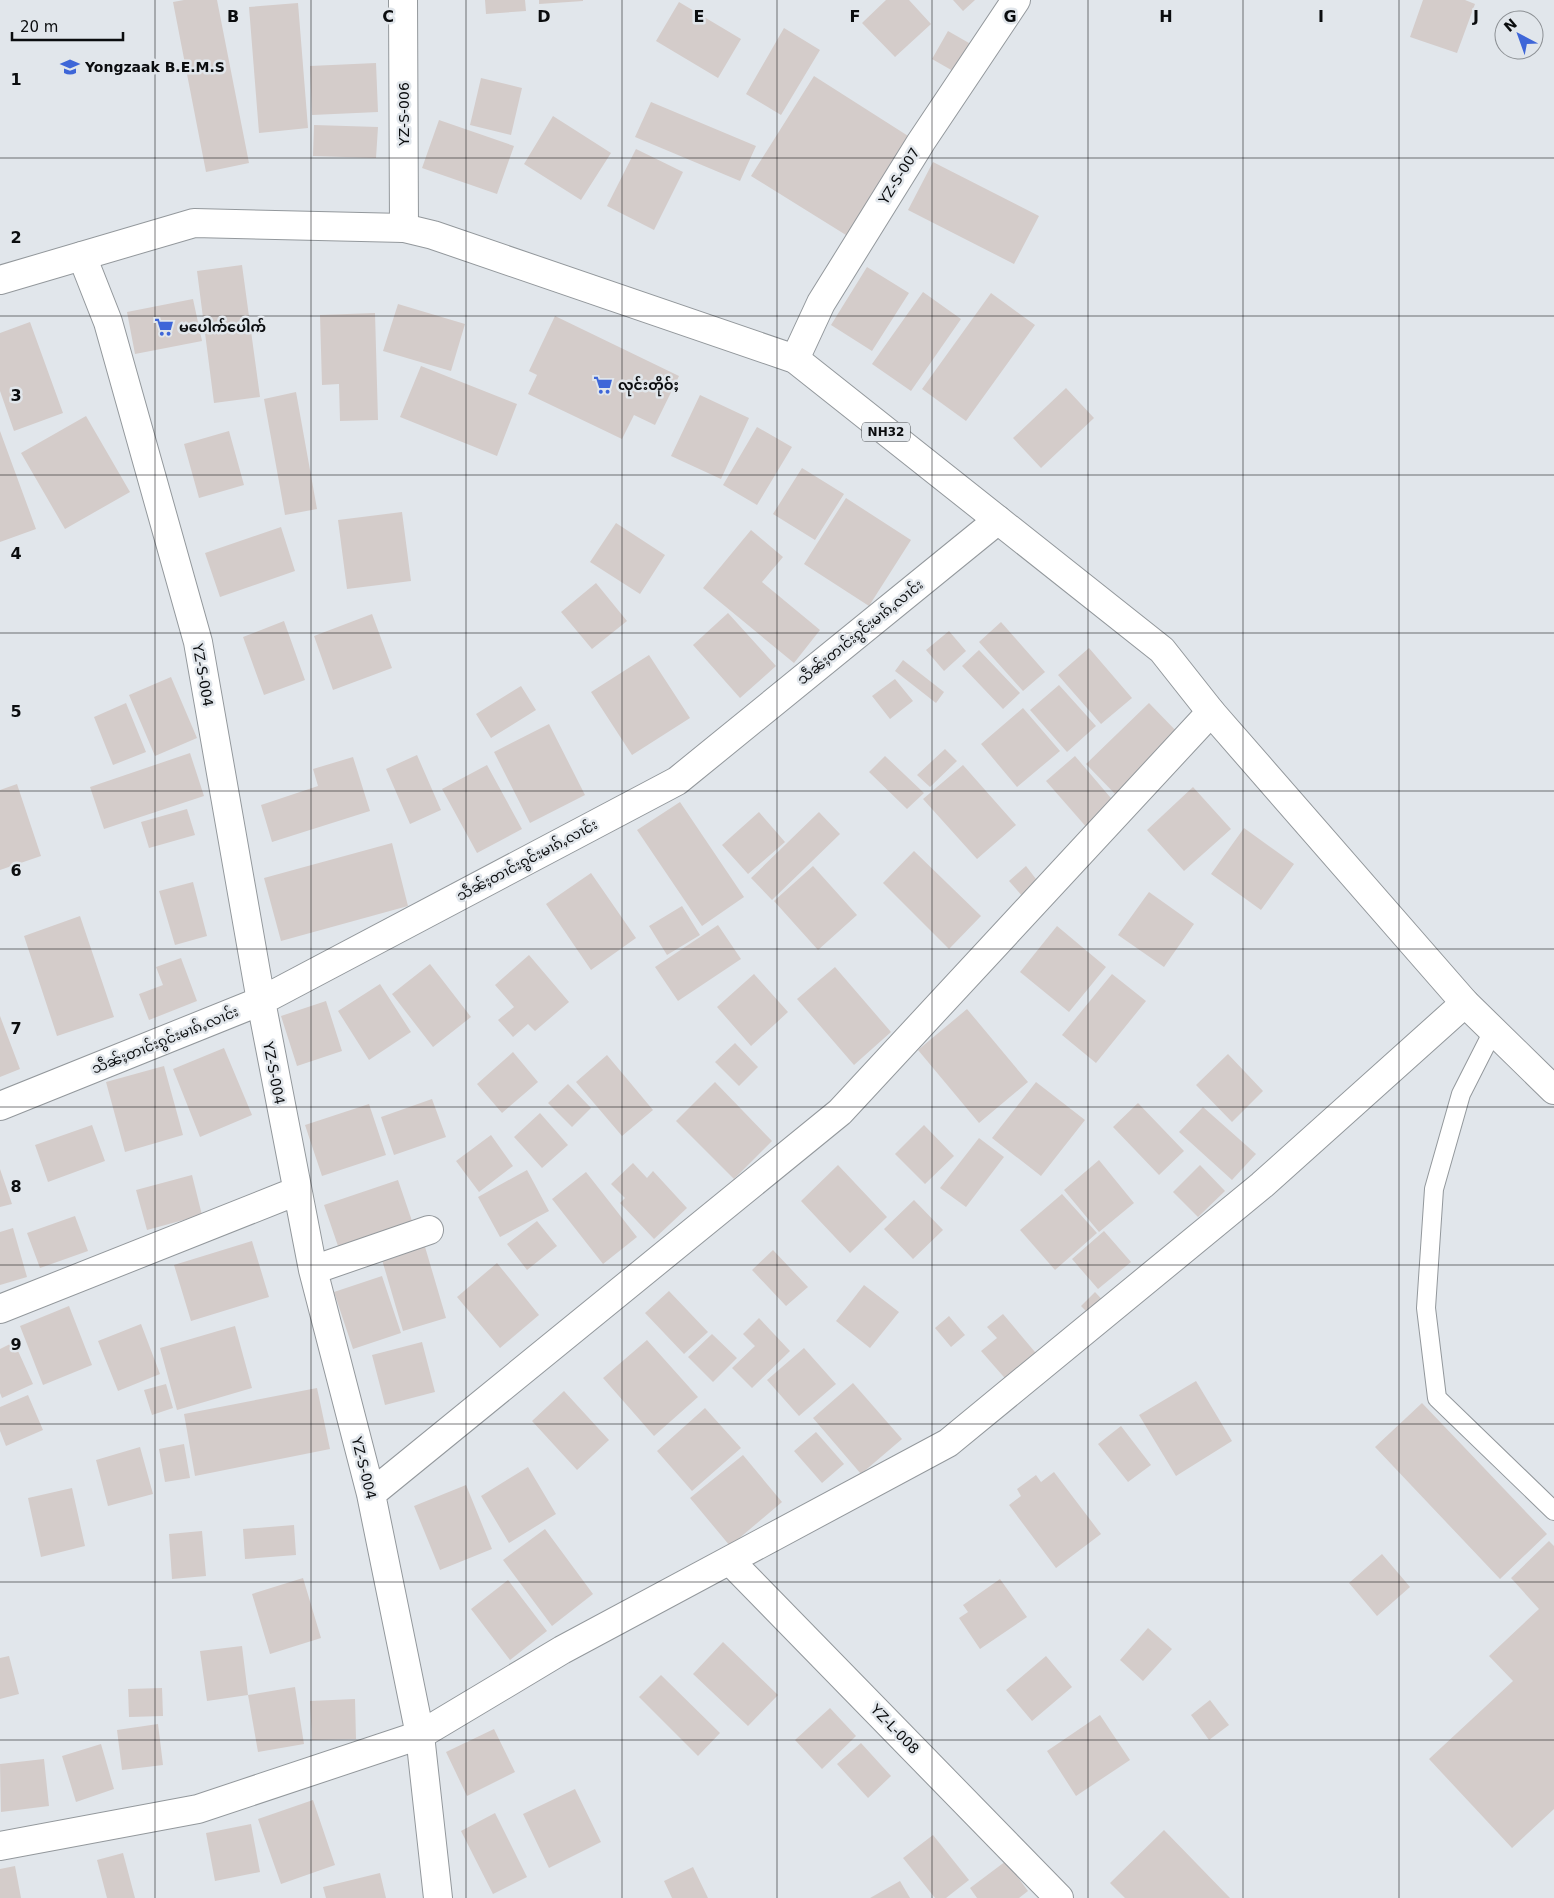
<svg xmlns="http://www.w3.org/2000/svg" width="1554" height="1898" font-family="'DejaVu Sans','Noto Sans Myanmar',sans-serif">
<rect width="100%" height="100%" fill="#e1e6eb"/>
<path fill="#d4ccca" d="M 184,0 L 217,0 L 249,163 L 206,172 L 173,2 Z
M 485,0 L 525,0 L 526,11 L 486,14 Z
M 539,0 L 583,0 L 583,1 L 539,4 Z
M 886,0 L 909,0 L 931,24 L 895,57 L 862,23 Z
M 953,0 L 975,0 L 963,11 Z
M 1423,0 L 1465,0 L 1475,4 L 1457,53 L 1410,37 Z
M 679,2 L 741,39 L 718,78 L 656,41 Z
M 298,3 L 308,128 L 259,133 L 249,7 Z
M 784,28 L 820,50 L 781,115 L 746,94 Z
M 948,31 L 976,47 L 960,75 L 932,59 Z
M 376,63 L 378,112 L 312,115 L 310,66 Z
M 814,76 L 916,141 L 854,240 L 751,176 Z
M 481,78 L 522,88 L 511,135 L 470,125 Z
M 651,102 L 756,146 L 740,181 L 635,137 Z
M 553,116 L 611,153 L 581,200 L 524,164 Z
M 439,120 L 514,146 L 497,194 L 422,168 Z
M 314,125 L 378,127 L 376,158 L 313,156 Z
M 636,149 L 683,172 L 654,230 L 607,206 Z
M 933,162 L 1039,216 L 1014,264 L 908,210 Z
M 242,265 L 260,397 L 214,403 L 197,271 Z
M 867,267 L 909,293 L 872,351 L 831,325 Z
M 923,292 L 961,319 L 911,391 L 872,364 Z
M 991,293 L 1035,325 L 966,421 L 922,389 Z
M 193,299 L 202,341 L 135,354 L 127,312 Z
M 398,304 L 465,324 L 451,371 L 383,351 Z
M 375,313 L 378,420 L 340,421 L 339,384 L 322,385 L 320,315 Z
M 555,316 L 679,376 L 655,425 L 634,415 L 622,439 L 528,394 L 537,375 L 529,371 Z
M 30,322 L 63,413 L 14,431 L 0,391 L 0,333 Z
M 421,366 L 517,404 L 497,456 L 400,417 Z
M 1066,388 L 1094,418 L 1041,468 L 1013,438 Z
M 296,392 L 317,509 L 285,515 L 264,399 Z
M 700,395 L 749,418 L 721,479 L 671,456 Z
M 86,416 L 130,492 L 65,529 L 21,453 Z
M 757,427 L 792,447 L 757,505 L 723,485 Z
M 0,431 L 36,529 L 0,542 Z
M 229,431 L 244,485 L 199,498 L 184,444 Z
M 802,468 L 844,494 L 815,540 L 773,514 Z
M 846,498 L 911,540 L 869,606 L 804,564 Z
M 402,512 L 411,581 L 347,589 L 338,520 Z
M 616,523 L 665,555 L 640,594 L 590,562 Z
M 281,527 L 295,571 L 220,597 L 205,553 Z
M 751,530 L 783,557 L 762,582 L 820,630 L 794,663 L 703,588 Z
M 596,583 L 627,621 L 592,649 L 561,612 Z
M 728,613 L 776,666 L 740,698 L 693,645 Z
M 372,614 L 392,668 L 333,690 L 314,636 Z
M 284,621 L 305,680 L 264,695 L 243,637 Z
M 1001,622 L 1045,672 L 1023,691 L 979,642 Z
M 949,631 L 966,651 L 944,671 L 926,650 Z
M 1089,648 L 1132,698 L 1101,724 L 1058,675 Z
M 979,650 L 1020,693 L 1003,709 L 962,666 Z
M 649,655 L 690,718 L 632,755 L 591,692 Z
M 903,660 L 944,692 L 936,703 L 895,671 Z
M 171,677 L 197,738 L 155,756 L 129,695 Z
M 895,679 L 913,701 L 890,719 L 872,696 Z
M 1059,685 L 1096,726 L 1067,752 L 1030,710 Z
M 521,686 L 536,710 L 491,738 L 476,714 Z
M 126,703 L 146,752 L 113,765 L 94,717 Z
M 1149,703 L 1181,736 L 1118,797 L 1086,764 Z
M 1023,708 L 1060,751 L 1017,787 L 981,744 Z
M 549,724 L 585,795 L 530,823 L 494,752 Z
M 945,749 L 957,761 L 930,787 L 917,775 Z
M 190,753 L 204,796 L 104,829 L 90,787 Z
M 417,755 L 441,810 L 410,824 L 386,769 Z
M 885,756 L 924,793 L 907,809 L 869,772 Z
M 1075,756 L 1116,804 L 1088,829 L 1046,781 Z
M 353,757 L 370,811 L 272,842 L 261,805 L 318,786 L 313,769 Z
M 487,765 L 522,829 L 477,853 L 442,789 Z
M 963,765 L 1016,825 L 977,859 L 923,799 Z
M 17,784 L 41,856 L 0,870 L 0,790 Z
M 1193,787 L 1231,829 L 1184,871 L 1147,830 Z
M 680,802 L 744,897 L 702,926 L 637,830 Z
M 187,809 L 195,835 L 149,848 L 141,822 Z
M 759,812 L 785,842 L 748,874 L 722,845 Z
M 819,812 L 840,834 L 772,900 L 751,878 Z
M 1244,828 L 1294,864 L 1261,910 L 1211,874 Z
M 392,843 L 408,906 L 281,941 L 264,878 Z
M 914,851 L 981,916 L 949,949 L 883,883 Z
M 813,866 L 857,915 L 818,950 L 774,901 Z
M 1026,866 L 1039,883 L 1023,897 L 1009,881 Z
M 591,873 L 636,938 L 591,970 L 546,904 Z
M 193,882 L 207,936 L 175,945 L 159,891 Z
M 1149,892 L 1194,924 L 1164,967 L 1118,935 Z
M 682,906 L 700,935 L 667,955 L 649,926 Z
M 80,916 L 114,1017 L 57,1036 L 24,936 Z
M 718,925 L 741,959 L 678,1001 L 655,967 Z
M 1057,926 L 1106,967 L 1069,1012 L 1020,972 Z
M 529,955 L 569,1002 L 535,1031 L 528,1024 L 513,1037 L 498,1020 L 514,1007 L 495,985 Z
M 181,958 L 197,1001 L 149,1020 L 139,994 L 163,985 L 156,967 Z
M 430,964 L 471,1017 L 433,1047 L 392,994 Z
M 835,967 L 891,1032 L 854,1065 L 797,999 Z
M 754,974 L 788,1012 L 751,1046 L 717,1007 Z
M 1112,974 L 1146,1001 L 1096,1063 L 1062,1035 Z
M 380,984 L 411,1032 L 369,1060 L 338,1011 Z
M 326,1001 L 342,1051 L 297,1066 L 281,1016 Z
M 967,1009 L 1028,1082 L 979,1123 L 918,1050 Z
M 0,1016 L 20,1069 L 0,1077 Z
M 735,1043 L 758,1067 L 739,1086 L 715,1062 Z
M 224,1048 L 252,1115 L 200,1137 L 173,1069 Z
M 513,1052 L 538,1082 L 502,1113 L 477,1084 Z
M 1228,1054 L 1263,1091 L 1232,1122 L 1196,1085 Z
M 607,1055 L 653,1110 L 622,1136 L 576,1082 Z
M 164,1066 L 183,1135 L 125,1152 L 106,1082 Z
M 715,1082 L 772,1141 L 734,1179 L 676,1121 Z
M 1036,1082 L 1085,1120 L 1041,1176 L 992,1138 Z
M 568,1084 L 591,1108 L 572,1127 L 548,1103 Z
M 432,1099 L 446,1137 L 394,1155 L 381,1117 Z
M 1138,1103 L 1184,1151 L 1159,1175 L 1113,1127 Z
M 369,1104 L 386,1155 L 322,1176 L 305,1125 Z
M 1203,1107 L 1256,1154 L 1232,1180 L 1179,1132 Z
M 540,1113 L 568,1145 L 542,1168 L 514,1137 Z
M 92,1125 L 105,1161 L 48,1182 L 35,1145 Z
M 924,1125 L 954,1156 L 925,1184 L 895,1154 Z
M 491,1135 L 513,1166 L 479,1192 L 456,1161 Z
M 979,1138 L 1004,1157 L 966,1207 L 940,1188 Z
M 1099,1160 L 1134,1203 L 1099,1232 L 1064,1190 Z
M 633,1163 L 647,1178 L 653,1171 L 687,1208 L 654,1239 L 620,1203 L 625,1198 L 611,1184 Z
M 838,1165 L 887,1217 L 850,1253 L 801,1201 Z
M 1200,1165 L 1225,1191 L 1198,1217 L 1173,1192 Z
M 0,1169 L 12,1204 L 0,1207 Z
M 527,1170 L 549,1211 L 500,1237 L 478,1197 Z
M 586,1172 L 637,1237 L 603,1264 L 552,1199 Z
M 192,1175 L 202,1215 L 147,1230 L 136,1190 Z
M 398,1180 L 412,1221 L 338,1246 L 324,1205 Z
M 1062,1194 L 1097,1233 L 1055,1270 L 1020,1230 Z
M 914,1200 L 943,1230 L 913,1259 L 884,1229 Z
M 75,1216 L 88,1251 L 40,1268 L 27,1233 Z
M 537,1221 L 557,1246 L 527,1270 L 507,1244 Z
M 13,1228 L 27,1277 L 0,1285 L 0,1232 Z
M 1104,1231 L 1131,1262 L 1098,1289 L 1072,1259 Z
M 423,1240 L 446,1318 L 403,1331 L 380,1253 Z
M 252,1241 L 269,1297 L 191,1321 L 174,1265 Z
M 773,1250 L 808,1287 L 786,1306 L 752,1270 Z
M 497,1263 L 539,1315 L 500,1348 L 457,1297 Z
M 382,1276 L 401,1333 L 353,1349 L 334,1292 Z
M 864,1285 L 899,1312 L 870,1348 L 836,1321 Z
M 669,1291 L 708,1332 L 684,1354 L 645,1313 Z
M 1095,1292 L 1110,1308 L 1096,1321 L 1081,1306 Z
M 69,1306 L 92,1365 L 43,1385 L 20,1326 Z
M 1003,1314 L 1040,1358 L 1010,1384 L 981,1351 L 997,1338 L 987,1327 Z
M 949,1316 L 965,1335 L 951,1347 L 935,1328 Z
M 759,1318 L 790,1351 L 752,1388 L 732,1368 L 755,1346 L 743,1334 Z
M 141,1324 L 160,1374 L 118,1391 L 98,1341 Z
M 235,1326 L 252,1388 L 177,1410 L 160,1348 Z
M 712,1334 L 737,1358 L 713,1382 L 688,1357 Z
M 647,1340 L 698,1397 L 654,1436 L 603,1378 Z
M 14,1342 L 33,1384 L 2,1398 L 0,1393 L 0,1349 Z
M 422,1342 L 435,1392 L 385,1405 L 372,1355 Z
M 804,1348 L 836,1384 L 799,1416 L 767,1380 Z
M 1196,1381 L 1232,1441 L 1176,1476 L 1139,1415 Z
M 853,1383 L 902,1439 L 861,1474 L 813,1418 Z
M 166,1384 L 173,1408 L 152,1415 L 144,1390 Z
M 317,1388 L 330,1449 L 195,1476 L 184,1414 Z
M 564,1391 L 609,1440 L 577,1470 L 532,1421 Z
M 28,1395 L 43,1430 L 6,1446 L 0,1431 L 0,1407 Z
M 1422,1403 L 1547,1534 L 1500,1579 L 1375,1447 Z
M 705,1408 L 741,1448 L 692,1491 L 657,1451 Z
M 1121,1426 L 1151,1465 L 1128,1482 L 1098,1444 Z
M 816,1432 L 844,1464 L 822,1483 L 794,1451 Z
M 184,1444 L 190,1478 L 165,1482 L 159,1449 Z
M 140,1447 L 153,1494 L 108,1506 L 96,1460 Z
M 743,1455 L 782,1502 L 730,1546 L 690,1498 Z
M 528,1467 L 556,1514 L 509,1543 L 481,1496 Z
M 1054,1472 L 1101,1534 L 1056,1568 L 1009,1505 L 1021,1496 L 1017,1489 L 1036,1475 L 1041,1482 Z
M 466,1485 L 492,1549 L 440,1570 L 414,1506 Z
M 72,1488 L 85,1546 L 41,1557 L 28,1498 Z
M 294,1525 L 296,1555 L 245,1559 L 243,1529 Z
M 545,1529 L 593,1594 L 552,1626 L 503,1560 Z
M 202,1531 L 206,1576 L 172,1579 L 169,1534 Z
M 1549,1541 L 1554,1546 L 1554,1809 L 1512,1848 L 1429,1759 L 1513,1681 L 1489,1656 L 1539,1609 L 1511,1578 Z
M 1382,1554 L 1410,1587 L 1377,1616 L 1349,1583 Z
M 303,1578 L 321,1638 L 270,1654 L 252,1594 Z
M 1000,1579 L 1027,1617 L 980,1649 L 959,1618 L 968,1612 L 963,1605 Z
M 508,1580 L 547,1631 L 510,1660 L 471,1609 Z
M 1148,1628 L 1172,1649 L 1143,1681 L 1120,1660 Z
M 723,1642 L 778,1695 L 748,1726 L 693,1674 Z
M 242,1646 L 248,1695 L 207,1701 L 200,1651 Z
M 9,1656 L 19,1694 L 0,1699 L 0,1658 Z
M 1046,1656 L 1072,1687 L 1032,1721 L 1006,1690 Z
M 661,1675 L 720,1733 L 698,1756 L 639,1697 Z
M 295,1687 L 304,1744 L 258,1752 L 248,1695 Z
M 162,1688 L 163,1716 L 129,1717 L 128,1689 Z
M 355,1699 L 356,1739 L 312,1740 L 310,1701 Z
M 1210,1700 L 1229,1725 L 1209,1740 L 1191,1715 Z
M 830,1708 L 856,1736 L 822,1769 L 795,1740 Z
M 1100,1715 L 1130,1760 L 1076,1796 L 1047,1751 Z
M 158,1724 L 163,1765 L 122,1770 L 117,1730 Z
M 494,1729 L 515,1772 L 467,1796 L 446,1752 Z
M 861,1743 L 891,1776 L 868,1798 L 837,1764 Z
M 101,1744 L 114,1789 L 76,1802 L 62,1756 Z
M 44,1759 L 49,1806 L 1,1812 L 0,1764 Z
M 575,1789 L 601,1842 L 549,1868 L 523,1814 Z
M 313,1800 L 335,1865 L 281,1884 L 258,1819 Z
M 495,1813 L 527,1877 L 493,1894 L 461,1831 Z
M 251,1824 L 260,1872 L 215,1881 L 206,1833 Z
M 1164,1830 L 1230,1898 L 1125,1898 L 1110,1883 Z
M 933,1835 L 969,1880 L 946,1898 L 935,1898 L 903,1858 Z
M 123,1853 L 135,1898 L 107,1898 L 97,1860 Z
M 1006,1861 L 1028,1891 L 1019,1898 L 977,1898 L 970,1888 Z
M 15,1866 L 21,1898 L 0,1898 L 0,1869 Z
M 693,1867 L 708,1898 L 672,1898 L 664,1881 Z
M 380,1873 L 386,1898 L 326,1898 L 323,1887 Z
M 900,1881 L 910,1898 L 870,1898 Z"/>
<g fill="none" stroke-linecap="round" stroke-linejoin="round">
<g stroke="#93989c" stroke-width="20">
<path id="lane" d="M 1493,1031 L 1461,1094 L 1434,1189 L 1426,1308 L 1437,1398 L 1554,1511"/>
</g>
<g stroke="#93989c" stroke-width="30">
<path id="street" d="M 403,0 L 404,228
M 82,256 L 108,322 L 198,642 L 261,1001 L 313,1270 L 371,1494 L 420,1735 L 438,1898
M 795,359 L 821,303 L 921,142 L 1016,0
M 0,1106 L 261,1001 L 677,781 L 998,520
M 313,1270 L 429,1230
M 0,1309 L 297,1191
M 371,1494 L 840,1112 L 1211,712
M 730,1561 L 1059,1898
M 0,1846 L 198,1809 L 420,1735 L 562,1650 L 948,1443 L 1262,1185 L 1465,1003"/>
</g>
<g stroke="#93989c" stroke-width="30">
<path id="highway" d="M 0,280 L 194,223 L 404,228 L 433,235 L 795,359 L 1162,650 L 1211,712 L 1465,1003 L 1554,1090"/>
</g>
<use href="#lane" stroke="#fff" stroke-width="18"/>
<use href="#street" stroke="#fff" stroke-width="28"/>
<use href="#highway" stroke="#fff" stroke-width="28"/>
</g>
<path fill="none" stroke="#0b0d0f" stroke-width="1" stroke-opacity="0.55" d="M 155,0 L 155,1898M 311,0 L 311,1898M 466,0 L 466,1898M 622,0 L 622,1898M 777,0 L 777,1898M 932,0 L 932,1898M 1088,0 L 1088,1898M 1243,0 L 1243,1898M 1399,0 L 1399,1898M 0,158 L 1554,158M 0,316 L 1554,316M 0,475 L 1554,475M 0,633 L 1554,633M 0,791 L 1554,791M 0,949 L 1554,949M 0,1107 L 1554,1107M 0,1265 L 1554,1265M 0,1424 L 1554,1424M 0,1582 L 1554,1582M 0,1740 L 1554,1740"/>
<defs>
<g id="school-bare" transform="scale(1.5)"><path d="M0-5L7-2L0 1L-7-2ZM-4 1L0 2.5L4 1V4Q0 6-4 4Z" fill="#3e66d8" stroke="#e1e6eb" stroke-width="2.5" paint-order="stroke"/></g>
<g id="supermarket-bare" transform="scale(1.5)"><path d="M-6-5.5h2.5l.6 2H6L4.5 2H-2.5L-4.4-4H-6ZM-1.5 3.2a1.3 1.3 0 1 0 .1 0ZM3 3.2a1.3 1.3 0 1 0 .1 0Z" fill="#3e66d8" stroke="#e1e6eb" stroke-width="2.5" paint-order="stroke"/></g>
</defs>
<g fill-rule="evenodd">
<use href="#school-bare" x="70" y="67"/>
<use href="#supermarket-bare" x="164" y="327"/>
<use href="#supermarket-bare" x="603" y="385"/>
</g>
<g text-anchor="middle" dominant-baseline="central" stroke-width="5" stroke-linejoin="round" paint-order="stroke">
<rect fill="#e1e6eb" stroke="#4b4e51" stroke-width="1" x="862" y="422.5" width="48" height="19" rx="4"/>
<g font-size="12" font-weight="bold" fill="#0b0d0f">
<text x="886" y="432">NH32</text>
</g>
<g font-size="14" font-weight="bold" fill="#0b0d0f" stroke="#e1e6eb" text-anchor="start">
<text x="85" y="67">Yongzaak B.E.M.S</text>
<text x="179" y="327">မပေါက်ပေါက်</text>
<text x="618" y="385">လုင်းတိုဝ်ႈ</text>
</g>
<g font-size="14" fill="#0b0d0f" stroke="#e1e6eb">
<text transform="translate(404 114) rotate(-90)">YZ-S-006</text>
<text transform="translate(899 176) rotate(-58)">YZ-S-007</text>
<text transform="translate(860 632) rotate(-39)">သဵၼ်ႈတၢင်းၵွင်းမၢၵ်ႇလၢင်း</text>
<text transform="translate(203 675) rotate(80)">YZ-S-004</text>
<text transform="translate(527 860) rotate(-28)">သဵၼ်ႈတၢင်းၵွင်းမၢၵ်ႇလၢင်း</text>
<text transform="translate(165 1040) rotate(-22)">သဵၼ်ႈတၢင်းၵွင်းမၢၵ်ႇလၢင်း</text>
<text transform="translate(274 1073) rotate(79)">YZ-S-004</text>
<text transform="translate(364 1468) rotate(76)">YZ-S-004</text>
<text transform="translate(895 1729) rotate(46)">YZ-L-008</text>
</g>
</g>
<g font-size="16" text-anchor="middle" font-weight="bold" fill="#0b0d0f" stroke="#e1e6eb" stroke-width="5" stroke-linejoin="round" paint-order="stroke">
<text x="233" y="22">B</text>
<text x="388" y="22">C</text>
<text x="544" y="22">D</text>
<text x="699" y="22">E</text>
<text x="855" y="22">F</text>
<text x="1010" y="22">G</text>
<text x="1166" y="22">H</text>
<text x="1321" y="22">I</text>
<text x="1476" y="22">J</text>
<text x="16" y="85">1</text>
<text x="16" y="243">2</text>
<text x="16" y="401">3</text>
<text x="16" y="559">4</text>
<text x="16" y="717">5</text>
<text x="16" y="876">6</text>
<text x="16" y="1034">7</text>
<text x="16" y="1192">8</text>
<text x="16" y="1350">9</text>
</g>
<g transform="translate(1519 35) rotate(319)"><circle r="24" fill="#e1e6eb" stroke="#8b8f93"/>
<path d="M0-4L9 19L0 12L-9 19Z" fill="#3e66d8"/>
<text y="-8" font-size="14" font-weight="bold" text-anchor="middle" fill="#0b0d0f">N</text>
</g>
<path d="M12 32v8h111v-8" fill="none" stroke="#0b0d0f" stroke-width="2.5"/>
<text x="20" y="32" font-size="15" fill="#0b0d0f" stroke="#e1e6eb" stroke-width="4" paint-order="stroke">20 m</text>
</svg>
